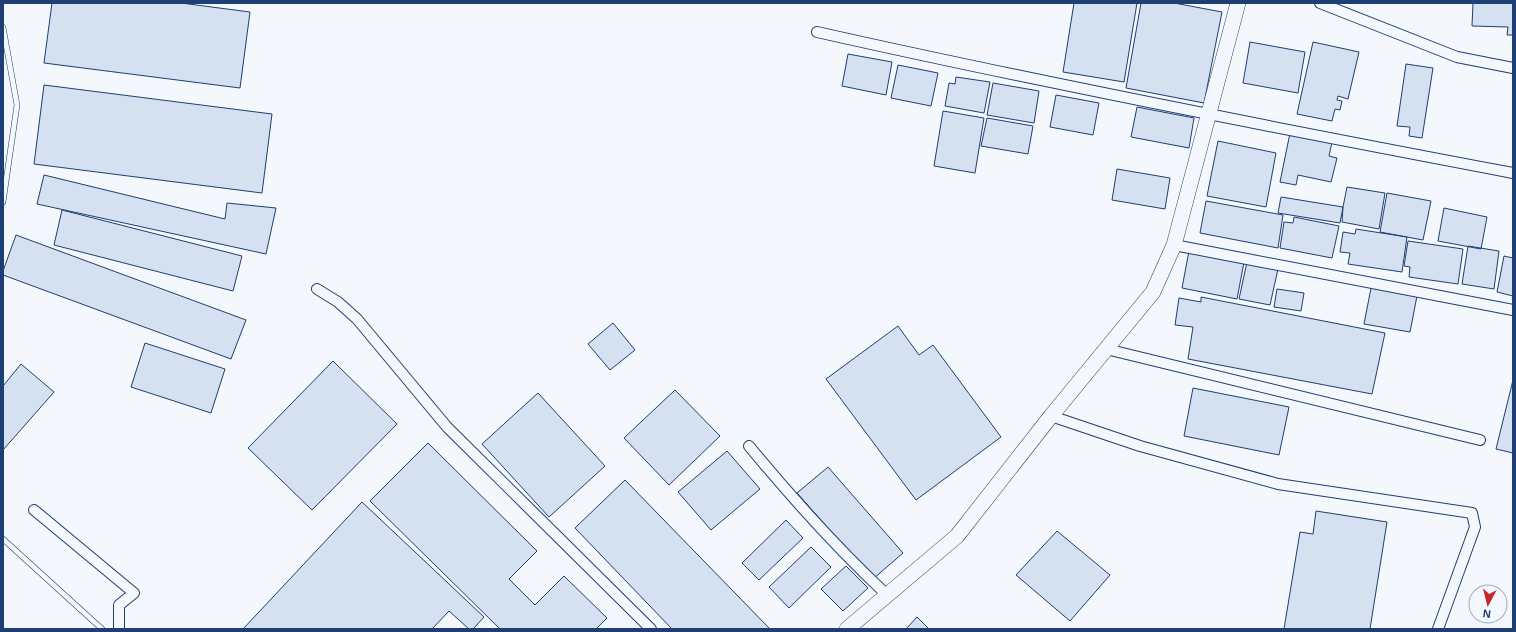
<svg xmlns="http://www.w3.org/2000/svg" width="1516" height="632" font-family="Arial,sans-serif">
<rect width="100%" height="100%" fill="#f4f7fb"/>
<path fill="#d5e0f0" stroke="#1d3f73" d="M 52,3 L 181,3 L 250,12 L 240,88 L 44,63 Z
M 1074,3 L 1137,3 L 1124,82 L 1063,72 Z
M 1141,3 L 1174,3 L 1222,12 L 1204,103 L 1126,88 Z
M 1473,3 L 1513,3 L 1513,35 L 1507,35 L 1508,27 L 1472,26 Z
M 1250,42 L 1305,52 L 1298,93 L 1243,83 Z
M 1313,42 L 1359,52 L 1348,99 L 1338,96 L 1337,100 L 1342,101 L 1340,110 L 1335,109 L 1332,121 L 1297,114 Z
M 848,54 L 892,62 L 886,95 L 842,86 Z
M 1406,64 L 1433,68 L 1422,138 L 1409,136 L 1410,127 L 1397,126 Z
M 898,65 L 938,73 L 931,106 L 891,98 Z
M 956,77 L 990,82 L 984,113 L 945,106 L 949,83 L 955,84 Z
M 993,83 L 1039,91 L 1034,123 L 987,115 Z
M 44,85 L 272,114 L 262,193 L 34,164 Z
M 1056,95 L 1099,103 L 1093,135 L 1050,127 Z
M 1137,107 L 1194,118 L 1189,148 L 1131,137 Z
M 943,111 L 984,118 L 975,173 L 934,166 Z
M 987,118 L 1033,126 L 1028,154 L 981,146 Z
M 1290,133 L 1332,142 L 1329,156 L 1337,158 L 1331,182 L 1298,175 L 1296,185 L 1280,182 Z
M 1218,141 L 1276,153 L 1266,207 L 1207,196 Z
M 1117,169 L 1170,178 L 1165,209 L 1112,200 Z
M 44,175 L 225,219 L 227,203 L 276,208 L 266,254 L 37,204 Z
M 1347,187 L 1385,193 L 1379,229 L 1342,222 L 1343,207 Z
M 1387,193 L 1431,201 L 1423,240 L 1380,232 Z
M 1281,197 L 1343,207 L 1340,223 L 1278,213 Z
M 1206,201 L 1283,215 L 1278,248 L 1200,233 Z
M 1444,208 L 1487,217 L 1481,249 L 1438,241 Z
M 62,210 L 242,256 L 233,291 L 54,245 Z
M 1294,217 L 1339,226 L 1332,258 L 1280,248 L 1284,222 L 1293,223 Z
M 1356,229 L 1407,237 L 1402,272 L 1348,264 L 1350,253 L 1340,252 L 1343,232 L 1355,234 Z
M 16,235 L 246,320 L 231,359 L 3,275 L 3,271 Z
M 1408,241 L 1463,249 L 1458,284 L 1409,277 L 1410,267 L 1404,266 Z
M 1468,246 L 1499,251 L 1494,289 L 1462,284 Z
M 1189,251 L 1244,262 L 1237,299 L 1182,288 Z
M 1504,256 L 1513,258 L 1513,296 L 1497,292 Z
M 1247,262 L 1278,269 L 1270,305 L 1239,299 Z
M 1371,288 L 1417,296 L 1410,332 L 1364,324 Z
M 1277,289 L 1304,293 L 1301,311 L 1274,307 Z
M 1201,297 L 1385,333 L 1372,394 L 1188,359 L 1193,327 L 1175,325 L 1179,298 L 1201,302 Z
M 613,323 L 635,350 L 610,370 L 588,344 Z
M 898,326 L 919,355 L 933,345 L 1001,437 L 916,500 L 826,379 Z
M 145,343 L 225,369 L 211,413 L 131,387 Z
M 333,361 L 397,424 L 312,510 L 248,448 Z
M 21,364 L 54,392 L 3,450 L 3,386 Z
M 1513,380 L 1513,453 L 1496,449 Z
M 1193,388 L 1289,407 L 1279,455 L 1184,436 Z
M 675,390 L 720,436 L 669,485 L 624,438 Z
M 538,393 L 605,466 L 549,517 L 482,444 Z
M 428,443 L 537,551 L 509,579 L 535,605 L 564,576 L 607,618 L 596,629 L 500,629 L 370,501 Z
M 727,451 L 760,489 L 711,530 L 678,492 Z
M 828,467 L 903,553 L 873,579 L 797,493 Z
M 625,480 L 770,629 L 672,629 L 575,528 Z
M 362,502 L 484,617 L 473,629 L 469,629 L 449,611 L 432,629 L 243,629 Z
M 1316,511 L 1387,522 L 1370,629 L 1284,629 L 1300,532 L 1313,534 Z
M 786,520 L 803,538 L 759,580 L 742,563 Z
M 1057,531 L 1110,575 L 1070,621 L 1016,575 Z
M 811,547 L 831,567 L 789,608 L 769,587 Z
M 846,566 L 868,588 L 843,611 L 821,589 Z
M 917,617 L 929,629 L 906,629 Z"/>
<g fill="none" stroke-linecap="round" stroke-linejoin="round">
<g stroke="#1d3f73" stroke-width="6">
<path id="lane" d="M 3,27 L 17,105 L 3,202
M 3,539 L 102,629"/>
</g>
<g stroke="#1d3f73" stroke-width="12">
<path id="street" d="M 1320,3 L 1457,57 L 1513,68
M 817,32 C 1048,84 1280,129 1513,173
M 1174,245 L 1513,310
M 317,289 L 338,302 L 357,319 L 447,427 L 651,629
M 1106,349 L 1480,440
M 1051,416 L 1140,446 L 1278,484 L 1472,513 L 1475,527 L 1438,629
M 749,446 C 792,498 838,549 887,595
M 34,510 L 134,593 L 119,605 L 119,629"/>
</g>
<g stroke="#1d3f73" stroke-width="16">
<path id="secondary" d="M 847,629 L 957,536 L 1051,416 L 1153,292 L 1174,245 L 1238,3"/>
</g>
<use href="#lane" stroke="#f4f7fb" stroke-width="5"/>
<use href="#street" stroke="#f4f7fb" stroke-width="10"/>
<use href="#secondary" stroke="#f4f7fb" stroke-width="15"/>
</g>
<rect width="1516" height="632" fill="none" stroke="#1d3f73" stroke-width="8"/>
<g transform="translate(1488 604) rotate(187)"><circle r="19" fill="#f4f7fb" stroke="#9eadc5"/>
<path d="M0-3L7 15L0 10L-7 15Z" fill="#c62828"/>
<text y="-6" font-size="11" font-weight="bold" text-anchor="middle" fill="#1d3f73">N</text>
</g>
</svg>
